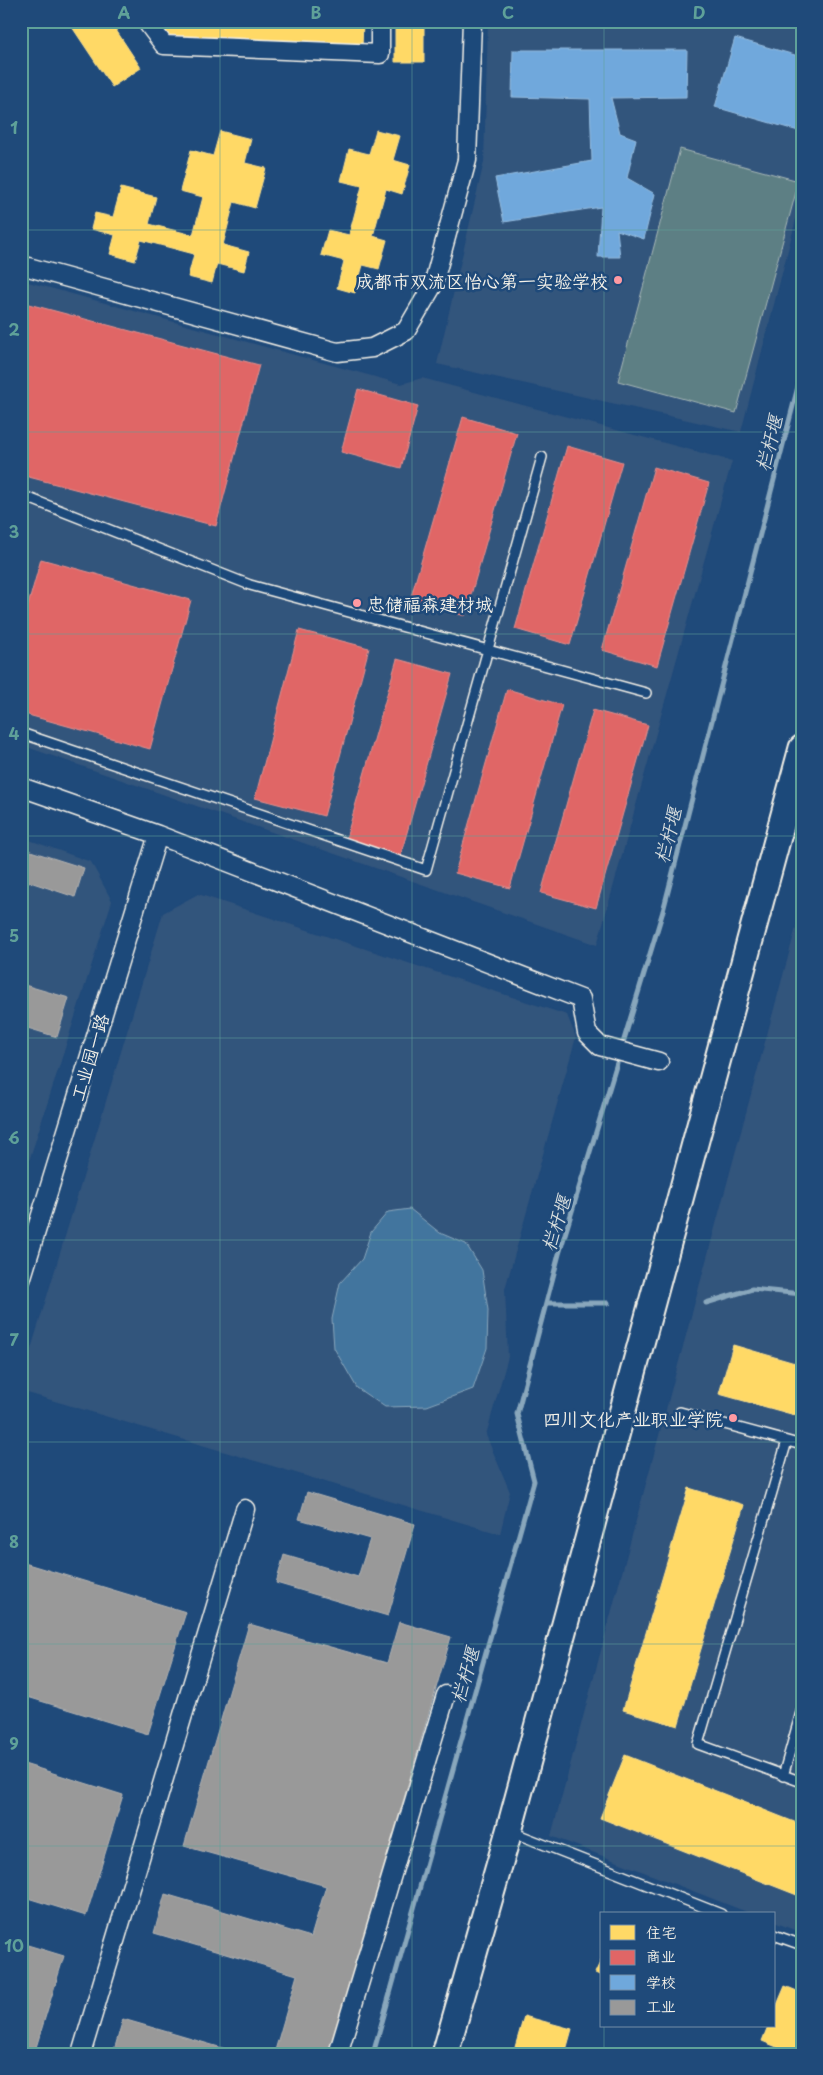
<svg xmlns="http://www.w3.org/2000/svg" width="823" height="2075" font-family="'Playpen Sans','LXGW WenKai TC',sans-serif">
<rect width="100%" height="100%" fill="#1f4a7a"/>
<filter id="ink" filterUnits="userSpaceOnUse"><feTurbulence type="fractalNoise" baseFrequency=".02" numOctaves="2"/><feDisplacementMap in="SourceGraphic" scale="10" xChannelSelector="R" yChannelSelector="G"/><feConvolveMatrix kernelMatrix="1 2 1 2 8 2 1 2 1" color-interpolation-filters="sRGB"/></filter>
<g filter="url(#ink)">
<path fill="#32547c" d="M 488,21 L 793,21 L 802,23 L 802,196 L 741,432 L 437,364 L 484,162 Z
M 21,280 L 401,384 L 422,378 L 732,461 L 597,945 L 21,745 Z
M 21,837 L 91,862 L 112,901 L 21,1186 Z
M 198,894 L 567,1015 L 576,1037 L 505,1289 L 508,1357 L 486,1435 L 510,1492 L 500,1534 L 21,1391 L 21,1382 L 163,913 Z
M 802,905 L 802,1933 L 774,1922 L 774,1914 L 752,1914 L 551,1836 Z"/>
<path fill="#5d7f84" stroke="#a8b8b6" d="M 680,149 L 799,181 L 736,413 L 618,381 Z"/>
<path fill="#42759e" stroke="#89a7bc" d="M 410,1209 L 440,1233 L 466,1244 L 482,1270 L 488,1310 L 487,1348 L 473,1389 L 427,1406 L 385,1407 L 357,1388 L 334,1348 L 332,1319 L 340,1283 L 362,1259 L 371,1232 L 388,1212 Z"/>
<path fill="#ffd966" stroke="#fce08d" d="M 68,21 L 110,21 L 141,68 L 112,87 Z
M 166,21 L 363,21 L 362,48 L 165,41 Z
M 395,21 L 424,21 L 424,62 L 395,62 Z
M 376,130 L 400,136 L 393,160 L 410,165 L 402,194 L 386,189 L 373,236 L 387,240 L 379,269 L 363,265 L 355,293 L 337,288 L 344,261 L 321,255 L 328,230 L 349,235 L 362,186 L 341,181 L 349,149 L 369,154 Z
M 220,131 L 251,139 L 245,163 L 266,168 L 255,208 L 234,202 L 223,245 L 249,252 L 244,271 L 217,264 L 212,283 L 188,277 L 194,254 L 141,240 L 135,261 L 110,254 L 115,235 L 91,229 L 95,213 L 113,217 L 121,188 L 156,197 L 149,224 L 193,235 L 203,197 L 180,191 L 191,150 L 213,156 Z
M 733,1345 L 802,1365 L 802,1417 L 719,1394 Z
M 689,1488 L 744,1505 L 678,1726 L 623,1710 Z
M 625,1755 L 802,1825 L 802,1897 L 600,1818 Z
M 602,1958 L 602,1976 L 595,1973 Z
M 785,1986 L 802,1993 L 802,2054 L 794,2054 L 762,2041 L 768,2026 L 774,2026 L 774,2012 Z
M 524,2016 L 572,2029 L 565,2054 L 513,2054 Z"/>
<path fill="#e06666" stroke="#e6908d" d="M 21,302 L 259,365 L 216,526 L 21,475 Z
M 358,389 L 418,406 L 401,468 L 341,452 Z
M 463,417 L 517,433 L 465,616 L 410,600 Z
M 567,446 L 622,462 L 570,645 L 515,629 Z
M 654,467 L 709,483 L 657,666 L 602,650 Z
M 41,559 L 191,600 L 150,749 L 21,713 L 21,630 Z
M 299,630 L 369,648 L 324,816 L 255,798 Z
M 397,659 L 452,674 L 400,857 L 345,842 Z
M 507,689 L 562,705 L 510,888 L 455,873 Z
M 593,710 L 648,725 L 596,908 L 541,893 Z"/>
<path fill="#6fa8dc" stroke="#97bee0" d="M 735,38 L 802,57 L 802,132 L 715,107 Z
M 513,50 L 687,50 L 686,97 L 611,98 L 620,133 L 636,139 L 627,178 L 655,194 L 644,239 L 617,230 L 620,257 L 598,257 L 601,207 L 504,222 L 495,178 L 592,161 L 590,99 L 512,97 Z"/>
<path fill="#999" stroke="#b4b3b1" d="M 21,848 L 84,868 L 75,897 L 21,879 Z
M 21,984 L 69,998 L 57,1037 L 21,1026 Z
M 307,1492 L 415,1524 L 388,1616 L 276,1583 L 284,1555 L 358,1577 L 370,1539 L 299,1519 Z
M 21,1562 L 186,1612 L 148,1734 L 21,1695 Z
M 399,1622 L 451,1637 L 329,2054 L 274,2054 L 297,1975 L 154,1933 L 165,1894 L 311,1937 L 326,1886 L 184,1846 L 249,1624 L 387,1663 Z
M 21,1763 L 123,1795 L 86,1916 L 21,1896 Z
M 21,1943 L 64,1956 L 34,2054 L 21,2054 Z
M 123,2019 L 243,2054 L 113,2054 Z"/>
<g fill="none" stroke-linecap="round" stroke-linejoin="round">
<path stroke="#89a7bc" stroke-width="5" d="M 547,1303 L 608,1303
M 706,1303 L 752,1289 L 802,1294
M 373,2054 L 534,1481 L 517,1414 L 559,1254 L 663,911 L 802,371"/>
<g stroke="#f4f1e8" stroke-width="12">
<path id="lane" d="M 21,495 L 250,585 L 646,693
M 21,733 L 426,870 L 542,457
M 680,1412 L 802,1445
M 787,1441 L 698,1744 L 802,1782
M 783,1776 L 802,1709
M 512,1832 L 721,1914
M 774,1935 L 802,1945"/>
</g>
<g stroke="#f4f1e8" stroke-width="21">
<path id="street" d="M 146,21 L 164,45 L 380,54 L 380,21
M 21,265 L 337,352 L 372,348 L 406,331 L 433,285 L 467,160 L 472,21
M 21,787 L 158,835 L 581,999 L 587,1033 L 600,1046 L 659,1062
M 21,1280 L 158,835
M 81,2054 L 245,1509
M 338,2054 L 446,1695"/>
</g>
<g stroke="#f4f1e8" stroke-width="29">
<path id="secondary" d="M 445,2054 L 509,1831 L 802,748"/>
</g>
<use href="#lane" stroke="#1f4a7a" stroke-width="9"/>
<use href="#street" stroke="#1f4a7a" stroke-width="18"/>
<use href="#secondary" stroke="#1f4a7a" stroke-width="25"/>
</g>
</g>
<path fill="none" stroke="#5fa199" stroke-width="1" stroke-opacity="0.55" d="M 220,21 L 220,2054M 412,21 L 412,2054M 604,21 L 604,1914M 21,230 L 802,230M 21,432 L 802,432M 21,634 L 802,634M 21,836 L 802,836M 21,1038 L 802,1038M 21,1240 L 802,1240M 21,1442 L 802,1442M 21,1644 L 802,1644M 21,1846 L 802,1846M 604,2026 L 604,2054"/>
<g fill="#ff9aa2" stroke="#1f4a7a" stroke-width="2">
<circle cx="618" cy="280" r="5"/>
<circle cx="357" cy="603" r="5"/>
<circle cx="733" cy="1418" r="5"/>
</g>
<g text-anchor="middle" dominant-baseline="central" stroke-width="5" stroke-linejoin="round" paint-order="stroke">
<g font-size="18" fill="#f4f1e8" stroke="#1f4a7a" text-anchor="end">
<text x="608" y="280">成都市双流区怡心第一实验学校</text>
<text x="367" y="603" text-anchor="start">忠储福森建材城</text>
<text x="723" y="1418">四川文化产业职业学院</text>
</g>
<g font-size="18" fill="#f4f1e8" stroke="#1f4a7a">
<text transform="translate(89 1057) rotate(-73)">工业园一路</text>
</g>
<g font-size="19" font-style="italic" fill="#d9dedd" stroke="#1f4a7a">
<text transform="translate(768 443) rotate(-76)">栏杆堰</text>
<text transform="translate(667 835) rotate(-76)">栏杆堰</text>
<text transform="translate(555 1223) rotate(-73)">栏杆堰</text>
<text transform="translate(464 1675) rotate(-74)">栏杆堰</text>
</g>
</g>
<rect width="823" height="2075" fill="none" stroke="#1f4a7a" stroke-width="55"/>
<rect x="600" y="1912" width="175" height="115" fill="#1f4a7a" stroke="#748da6"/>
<rect x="610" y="1925" width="25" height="15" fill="#ffd966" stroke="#748da6"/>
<text x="646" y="1938" font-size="15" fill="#f4f1e8">住宅</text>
<rect x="610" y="1950" width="25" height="15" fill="#e06666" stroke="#748da6"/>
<text x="646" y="1962" font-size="15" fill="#f4f1e8">商业</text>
<rect x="610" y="1975" width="25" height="15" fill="#6fa8dc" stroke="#748da6"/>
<text x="646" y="1988" font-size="15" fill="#f4f1e8">学校</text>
<rect x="610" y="2000" width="25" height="15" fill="#999999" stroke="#748da6"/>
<text x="646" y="2012" font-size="15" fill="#f4f1e8">工业</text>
<rect x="28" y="28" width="768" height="2020" fill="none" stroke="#5fa199" stroke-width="2"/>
<g font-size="16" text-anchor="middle" font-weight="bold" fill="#5fa199">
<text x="124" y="19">A</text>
<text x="316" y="19">B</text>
<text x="508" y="19">C</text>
<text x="699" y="19">D</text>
<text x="14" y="134">1</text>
<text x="14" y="336">2</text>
<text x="14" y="538">3</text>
<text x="14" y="740">4</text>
<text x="14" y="942">5</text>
<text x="14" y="1144">6</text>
<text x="14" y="1346">7</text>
<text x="14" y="1548">8</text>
<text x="14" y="1750">9</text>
<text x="14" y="1952">10</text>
</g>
</svg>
